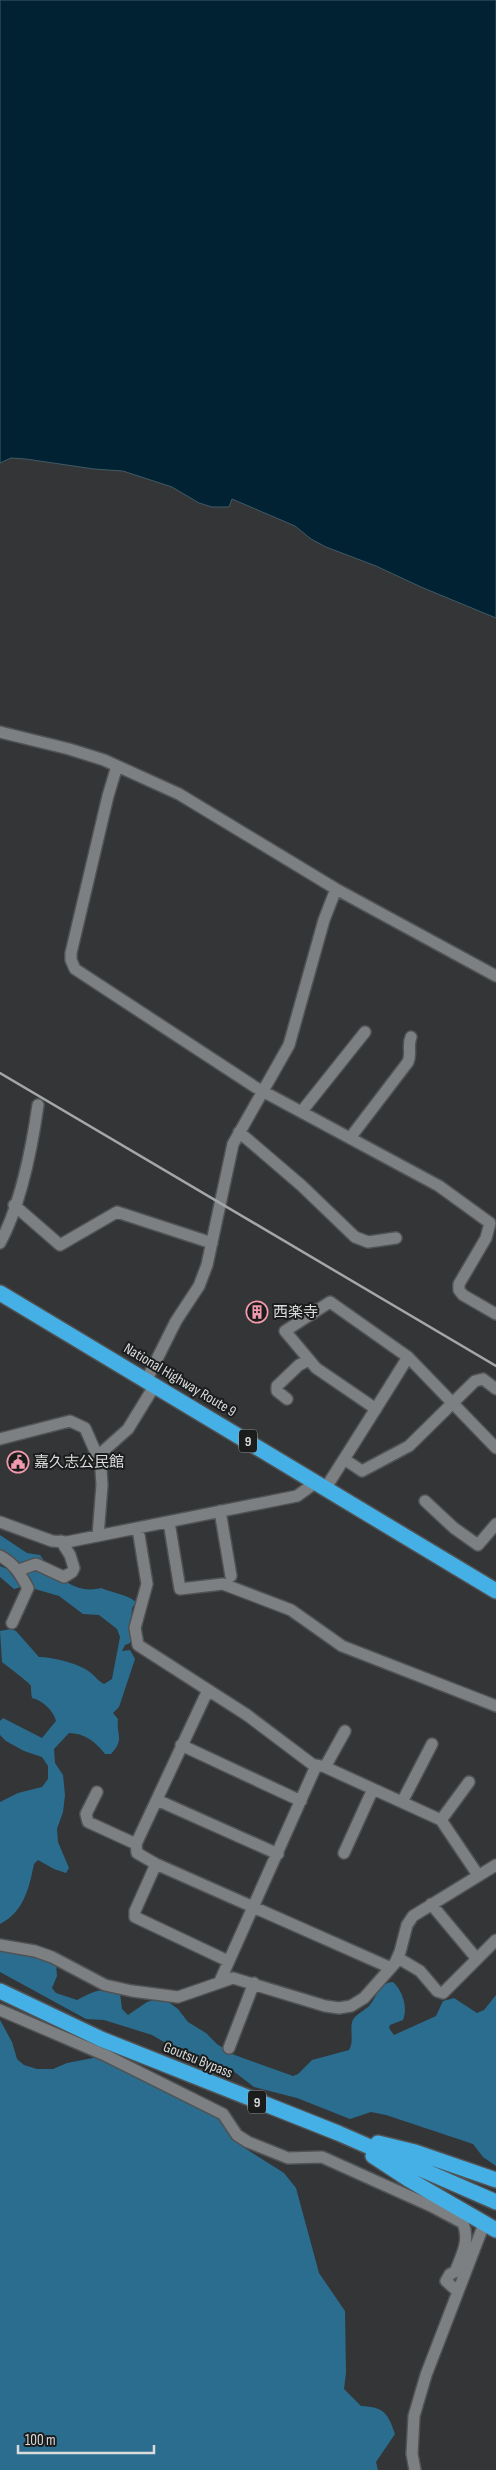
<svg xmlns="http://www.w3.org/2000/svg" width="496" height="2470" font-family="'Sofia Sans Condensed','Noto Sans JP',sans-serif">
<rect width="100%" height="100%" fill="#333537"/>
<path fill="#2a6d8f" d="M 0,1535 L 27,1553 L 40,1555 C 54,1575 75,1595 101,1588 C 113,1593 128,1595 136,1602 L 132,1608 L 130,1643 L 125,1645 L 122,1651 L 130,1650 L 135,1659 L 119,1707 L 113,1713 L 118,1719 C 116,1736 125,1739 111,1754 L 105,1754 C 96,1742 84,1733 69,1733 L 54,1749 L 55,1763 L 63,1775 L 65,1795 L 63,1812 L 57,1829 L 58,1842 L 69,1868 L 66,1873 L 54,1869 L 38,1860 L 34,1864 C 29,1888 24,1912 0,1924 L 0,1802 L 18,1793 L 42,1787 L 48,1779 L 48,1766 L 42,1757 L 24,1751 L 6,1741 L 0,1735 L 0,1721 L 3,1718 L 42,1738 L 56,1721 C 54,1711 42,1700 32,1698 C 31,1694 31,1689 31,1686 C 30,1683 7,1666 2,1662 L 0,1631 L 11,1629 L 16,1631 L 39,1657 C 52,1657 83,1664 92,1674 C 97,1678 98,1681 104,1684 L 112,1679 L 120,1637 L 117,1629 L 99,1615 L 83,1614 L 59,1596 L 35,1589 L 31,1579 L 0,1551 Z
M 0,1566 L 7,1569 L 21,1587 L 14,1589 L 0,1577 Z
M 0,1949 L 37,1954 L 56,1964 L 57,1976 L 52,1988 L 56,1993 L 77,2000 C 92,1992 102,1986 120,1993 L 122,2009 L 128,2015 L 147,2002 L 157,1999 L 167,2001 L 178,2009 L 188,2022 L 206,2033 L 217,2044 L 232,2054 L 293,2076 L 298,2074 L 312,2060 L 349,2050 C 354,2042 350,2031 352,2022 C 355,2014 364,2011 369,2006 C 378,1996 378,1983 393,1982 C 403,1991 408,2008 403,2020 L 390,2025 L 389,2028 L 394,2035 L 436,2016 L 443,2001 L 454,1998 L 477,2013 L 484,2010 L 496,1995 L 496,2166 L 483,2157 L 473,2144 L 386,2115 L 371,2112 L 350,2119 L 297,2098 L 254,2087 L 228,2067 L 203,2065 L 152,2035 L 104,2020 L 86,2019 L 0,1972 Z
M 0,2020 L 12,2042 L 17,2059 L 24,2065 L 37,2069 L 53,2069 L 67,2063 L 98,2057 L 218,2117 L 243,2147 L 284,2173 L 296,2188 L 319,2273 L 345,2311 L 346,2373 L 344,2389 L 361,2406 C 384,2407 388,2413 395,2434 L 376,2462 L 378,2470 L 0,2470 Z"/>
<path fill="#023" stroke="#415a66" d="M 0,0 L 496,0 L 496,618 L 421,587 L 376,566 L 326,547 L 311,539 L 295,526 L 232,499 L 229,507 L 212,507 L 199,503 L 172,487 L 123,471 L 94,469 L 26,459 L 11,458 L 0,463 Z"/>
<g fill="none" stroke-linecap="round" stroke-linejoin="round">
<g stroke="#505253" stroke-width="14">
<path id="minor" d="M 0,732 L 69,749 L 104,760 L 179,794 L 336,889 L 496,976
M 117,766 L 108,796 L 71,953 L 71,960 L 75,969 L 255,1087 L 439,1186 L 490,1223 L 486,1238 L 459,1284 L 459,1290 L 463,1295 L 496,1314
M 302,1111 L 365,1032
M 239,1132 L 302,1186 L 355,1237 L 368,1242 L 396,1238
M 350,1138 L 408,1062 C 412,1053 407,1046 411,1037
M 14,1205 L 60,1245 L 117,1212 L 212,1243
M 0,1243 C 20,1206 32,1147 38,1105
M 408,1357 L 496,1448
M 147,1379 L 176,1321 L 199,1286 L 207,1265 L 233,1144 L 289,1045 L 324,920 L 336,889
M 287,1399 L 277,1391 L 277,1386 L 299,1365 L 309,1360
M 0,1439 L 70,1421 L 85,1428 L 96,1453 L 100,1454
M 344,1459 L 362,1471 L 409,1446 L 475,1381 L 483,1379 L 496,1389
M 325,1489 C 353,1445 381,1401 408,1357 L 330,1302 L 285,1331 L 316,1368 L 376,1409
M 425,1501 L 454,1528 L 478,1545 L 496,1524
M 220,1511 L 231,1576
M 0,1522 L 52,1541 L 67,1542 L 297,1496 L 315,1483
M 169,1522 L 180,1589 L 223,1584 L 291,1610 L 342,1646 L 496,1706
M 138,1529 L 147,1584 L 135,1628 L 138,1645 L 247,1715 L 312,1764 L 325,1767 L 441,1820 L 478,1875
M 98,1536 L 102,1485 L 100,1454 L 128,1429 L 155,1385
M 0,1556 C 15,1564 20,1574 28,1588 L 12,1623
M 19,1570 L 36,1564 L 64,1577 L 72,1572 L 74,1568 L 70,1555 L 61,1541
M 208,1690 L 136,1844 L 137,1853 L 156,1864 L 391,1968
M 181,1745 L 301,1801
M 325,1767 L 345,1731
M 97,1792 L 86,1814 L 88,1822 L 136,1844
M 157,1800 L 278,1854
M 402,1802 L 432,1744
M 441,1820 L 469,1782
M 344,1853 L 373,1789
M 156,1864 L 135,1911 L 135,1917 L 228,1961
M 431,1904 L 477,1959
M 0,1945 L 35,1951 L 52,1957 L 105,1985 L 132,1991 L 178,1997 L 233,1978 L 325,2006 L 339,2008 L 351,2006 L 364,1998 L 395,1963 L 400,1952 L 407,1925 L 413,1916 L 496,1865
M 398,1958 L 420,1971 L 437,1991 L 443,1993 L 496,1940
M 220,1981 L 316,1766
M 0,2010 L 105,2055 L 223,2114 L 237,2135 L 248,2142 L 288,2158 L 322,2157 L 431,2206 L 463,2223 C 470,2241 462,2254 455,2272 L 450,2274 L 446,2281 L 457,2291
M 229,2048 L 254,1983
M 415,2470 L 412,2454 L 414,2416 L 426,2375 L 484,2224"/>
</g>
<g stroke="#505253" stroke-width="18">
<path id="highway" d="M 0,1293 L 496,1591
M 0,1991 L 101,2039 L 338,2133 L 496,2202
M 378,2143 L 415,2152 L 496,2180
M 373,2156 L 408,2179 L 496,2230"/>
</g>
<use href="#minor" stroke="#7d8082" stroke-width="11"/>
<use href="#highway" stroke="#45b0e6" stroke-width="15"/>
<path stroke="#a4a6a8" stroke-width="2.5" d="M 0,1073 L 496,1366"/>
</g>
<defs>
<g id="building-ring" transform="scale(1.125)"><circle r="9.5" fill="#1b1d1d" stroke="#f29aad" stroke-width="1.5"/><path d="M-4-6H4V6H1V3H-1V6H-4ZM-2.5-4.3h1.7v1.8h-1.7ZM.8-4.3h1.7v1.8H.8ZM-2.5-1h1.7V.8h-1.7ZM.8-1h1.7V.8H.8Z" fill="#f29aad"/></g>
<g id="civic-ring" transform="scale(1.125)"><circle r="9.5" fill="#1b1d1d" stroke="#f29aad" stroke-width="1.5"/><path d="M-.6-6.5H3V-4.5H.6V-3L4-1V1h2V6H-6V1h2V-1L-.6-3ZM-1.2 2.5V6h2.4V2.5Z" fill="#f29aad"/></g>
</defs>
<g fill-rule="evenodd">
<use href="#building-ring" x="257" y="1312"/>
<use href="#civic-ring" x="18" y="1462"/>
</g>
<g text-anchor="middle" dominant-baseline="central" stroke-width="4" stroke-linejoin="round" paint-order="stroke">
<g fill="#1b1d1d" stroke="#a0a2a3" stroke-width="1">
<rect x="239" y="1429.5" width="18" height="23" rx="4"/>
<rect x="248" y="2090.5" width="18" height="23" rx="4"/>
</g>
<g font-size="14" font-weight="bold" fill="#d9dbdc">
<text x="248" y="1441">9</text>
<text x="257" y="2102">9</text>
</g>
<g font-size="15" fill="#d9dbdc" stroke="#1b1d1d" text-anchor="start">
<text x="273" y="1312">西楽寺</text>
<text x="34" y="1462">嘉久志公民館</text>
</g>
<g font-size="15" fill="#d9dbdc" stroke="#1b1d1d">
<text transform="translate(180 1380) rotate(31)">National Highway Route 9</text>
<text transform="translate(198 2060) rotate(22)">Goutsu Bypass</text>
</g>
</g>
<path d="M18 2445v8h136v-8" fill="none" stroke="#d9dbdc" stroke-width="2.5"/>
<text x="25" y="2445" font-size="15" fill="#d9dbdc" stroke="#1b1d1d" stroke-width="4" paint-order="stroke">100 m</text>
</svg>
